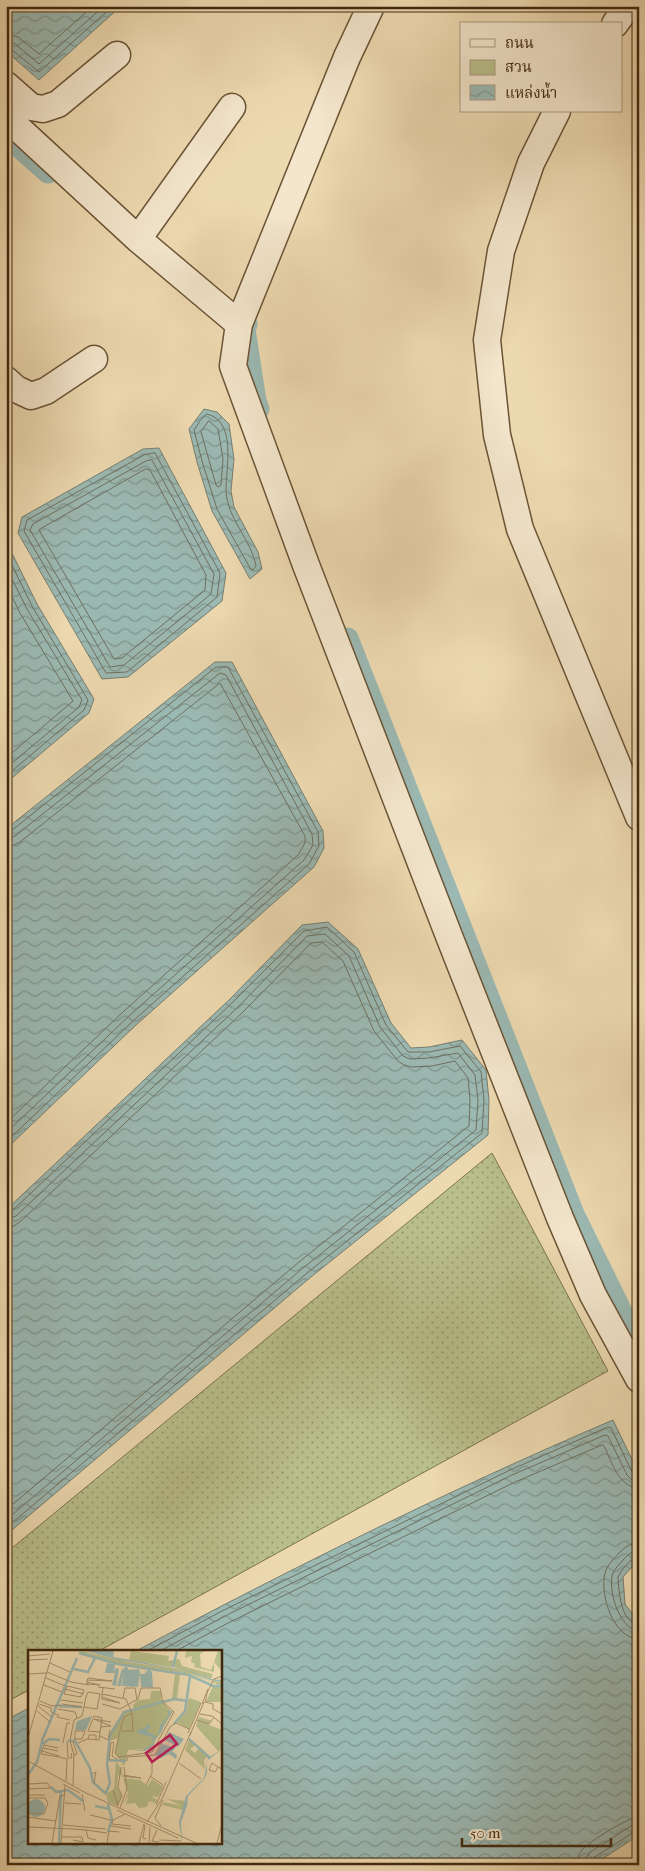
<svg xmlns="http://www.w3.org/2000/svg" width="645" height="1871" font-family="'IM FELL French Canon','Noto Serif Thai',serif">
<defs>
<pattern id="green-dots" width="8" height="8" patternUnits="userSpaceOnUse" patternTransform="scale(1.25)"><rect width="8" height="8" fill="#b9bf8b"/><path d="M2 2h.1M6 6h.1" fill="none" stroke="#989b70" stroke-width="1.8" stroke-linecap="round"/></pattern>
<pattern id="water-waves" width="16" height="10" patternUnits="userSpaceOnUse" patternTransform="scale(1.25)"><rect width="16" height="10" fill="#9bb9b3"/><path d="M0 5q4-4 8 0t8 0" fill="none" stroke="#809690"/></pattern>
</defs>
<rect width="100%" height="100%" fill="#edd9b0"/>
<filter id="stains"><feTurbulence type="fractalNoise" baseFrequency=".004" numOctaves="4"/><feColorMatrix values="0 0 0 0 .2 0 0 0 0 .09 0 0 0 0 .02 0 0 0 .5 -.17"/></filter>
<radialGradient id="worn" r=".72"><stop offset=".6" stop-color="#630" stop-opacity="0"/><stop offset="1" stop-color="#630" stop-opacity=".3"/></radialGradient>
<path fill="url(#green-dots)" stroke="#7c744c" d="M 492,1153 L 608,1371 L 99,1651 L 29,1651 L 29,1690 L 6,1702 L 6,1553 Z"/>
<path fill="url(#water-waves)" stroke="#777f71" d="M 6,6 L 121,6 L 39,80 L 6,51 Z
M 204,409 L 217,412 L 229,424 L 234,459 L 231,491 L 234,507 L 258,552 L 262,569 L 250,579 L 212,511 L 197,462 L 189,429 Z
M 159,448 L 226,573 L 222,601 L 128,677 L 102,679 L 18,533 L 22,517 L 143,449 Z
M 6,541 L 37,604 L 94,699 L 89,713 L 6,783 Z
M 215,662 L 232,662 L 323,831 L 324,848 L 314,867 L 136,1025 L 6,1149 L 6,829 Z
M 328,922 L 358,949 L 391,1023 L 411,1048 L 429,1047 L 462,1040 L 486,1070 L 489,1100 L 488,1135 L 311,1277 L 6,1535 L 6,1210 L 230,999 L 302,925 Z
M 613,1420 L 639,1474 L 639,1559 L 623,1577 L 625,1604 L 639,1623 L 639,1835 L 593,1865 L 6,1865 L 6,1720 L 29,1708 L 29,1842 L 220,1842 L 220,1651 L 136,1651 C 292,1568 451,1489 613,1420 Z"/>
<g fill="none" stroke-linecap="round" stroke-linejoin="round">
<path stroke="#6e7060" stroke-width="1" d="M 6,34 L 18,37 L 39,54 L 93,6
M 6,42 L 14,43 L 39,64 L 104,6
M 6,48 L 11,49 L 39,72 L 113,6
M 207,414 C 237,421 226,468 226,490 C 227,519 251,539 256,566 L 253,570 L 250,568 L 217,509 L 202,461 L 194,430 L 200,421 Z
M 209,421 L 218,429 L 223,459 L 221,485 L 218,487 L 216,485 L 201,432 Z
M 155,453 L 220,573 L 217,597 L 127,672 L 106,673 L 24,531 L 27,520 L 144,455 Z
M 152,460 L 214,574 L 211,594 L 124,665 L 110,667 L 30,530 L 33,524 L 146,461 Z
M 146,469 L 150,470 L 206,575 L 205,590 L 122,658 L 114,659 L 39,530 Z
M 6,553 L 32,606 L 88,700 L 84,710 L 6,776
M 6,567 L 27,609 L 82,700 L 79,707 L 6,768
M 6,584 L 20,613 L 73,701 L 6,758
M 6,832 L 11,831 L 216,667 L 228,667 L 318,832 L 319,846 L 309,864 L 133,1021 L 6,1142
M 6,839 L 15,836 L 220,673 L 226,675 L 312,834 L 313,845 L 304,860 L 129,1016 L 6,1133
M 6,846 L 14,845 L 20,842 L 220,683 L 305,836 L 305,843 L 298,855 L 124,1011 L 6,1123
M 6,1213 L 12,1211 L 233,1002 L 304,931 L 327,927 L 354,952 L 386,1025 L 408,1052 L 429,1052 L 460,1046 L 481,1072 L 484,1100 L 482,1133 L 307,1273 L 6,1528
M 6,1219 L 16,1216 L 238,1007 L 307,936 L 325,934 L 349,956 L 380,1027 L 403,1056 L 410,1059 L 429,1058 L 458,1053 L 475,1075 L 478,1100 L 476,1130 L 303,1268 L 6,1520
M 6,1227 L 14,1226 L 21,1221 L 243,1012 L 311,943 L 322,942 L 343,961 L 374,1031 L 398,1061 L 404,1065 L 412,1067 L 432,1066 L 455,1061 L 468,1078 L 470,1100 L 469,1126 L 299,1262 L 6,1510
M 639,1543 C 630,1543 625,1547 619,1553 C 614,1559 607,1565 605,1573 C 600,1594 612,1638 639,1639
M 639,1550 C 631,1551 628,1555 623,1560 C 620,1564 615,1568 613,1573 C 607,1588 619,1630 639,1631
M 639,1556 C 631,1558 621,1570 618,1577 C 619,1592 620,1622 639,1625
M 147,1651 L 222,1611 L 510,1470 L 608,1427 L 611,1428 L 632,1472 L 639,1475
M 160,1651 L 225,1616 L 512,1475 L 605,1435 L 608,1436 L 627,1475 L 632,1480 L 639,1481
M 176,1651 L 228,1623 L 515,1482 L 602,1445 L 604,1446 C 612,1462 618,1487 639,1488
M 577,1865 C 577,1859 578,1854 582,1850 C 590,1841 628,1817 639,1817
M 584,1865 L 586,1858 L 589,1853 L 631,1826 L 639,1825
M 591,1865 L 593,1858 L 634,1832 L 639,1831"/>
<path stroke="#9bb9b3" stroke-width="21" d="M 6,136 L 48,173
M 247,324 L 245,329 L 256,401 L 259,409
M 348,638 L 574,1214 L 639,1346"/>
<g stroke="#6b5436" stroke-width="29">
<path id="minor" d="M 371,6 L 347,57 L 239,324 L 233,366 L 306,565 L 449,936 L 560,1218 L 593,1295 L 639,1379
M 615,24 L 628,6
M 6,85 L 31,107 L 43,109 L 58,104 L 117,55
M 557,111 L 531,163 L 501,251 L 487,340 L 497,435 L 520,529 L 639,817
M 6,117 L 138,239 L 232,107
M 138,239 L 239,324
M 6,380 L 16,389 L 31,396 L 46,391 L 94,359"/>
</g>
<use href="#minor" stroke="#f3e6cc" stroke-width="26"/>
</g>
<g transform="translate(28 1650)">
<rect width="194" height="194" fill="#edd9b0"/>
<path d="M 54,1 L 100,12 L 161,21 L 182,31 L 194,32 L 194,36 L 163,24 L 90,13 L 52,3 ZM 103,1 L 141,6 L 140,11 L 151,9 L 154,16 L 185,24 L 183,29 L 146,17 L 146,13 L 145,17 L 101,10 ZM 158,1 L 177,1 L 172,4 L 173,17 L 183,20 L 190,1 L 194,1 L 194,21 L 186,12 L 186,22 L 166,17 L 167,14 L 163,12 L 164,6 L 157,8 ZM 147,23 L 152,24 L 149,49 L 144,49 ZM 185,36 L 194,37 L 194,52 L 178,52 ZM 123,41 L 133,41 L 133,49 L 144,63 L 122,99 L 100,100 L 96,116 L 93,114 L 96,111 L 92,110 L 87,103 L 90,88 L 82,91 L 84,81 L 96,62 L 106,59 L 105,55 L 110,50 L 122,49 ZM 161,48 L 173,52 L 161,79 L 149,72 L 158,62 ZM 171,67 L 184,71 L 179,74 L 194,80 L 194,99 L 190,101 L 168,76 ZM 161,90 L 168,95 L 162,99 L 167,103 L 172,97 L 180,106 L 176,110 L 177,119 L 157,100 ZM 88,111 L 94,120 L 94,125 L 90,125 L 89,137 L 94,146 L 90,156 L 80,152 L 78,144 L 86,139 ZM 95,128 L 112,130 L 120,136 L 124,129 L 135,137 L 130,147 L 123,146 L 129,150 L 128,153 L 121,151 L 119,157 L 111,158 L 107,153 L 98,154 L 101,145 L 94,155 L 100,143 ZM 139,149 L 158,151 L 155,160 L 134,155 L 136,152 L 154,156 Z" fill="#b9bf8b"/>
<path d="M 58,1 L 86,1 L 85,7 L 163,21 L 183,29 L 194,30 L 194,32 L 182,30 L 161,21 L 91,10 ZM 79,13 L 87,14 L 86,22 L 88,18 L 91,19 L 88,36 L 84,35 L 87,23 L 77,23 ZM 95,15 L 94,21 L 98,16 L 101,20 L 111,19 L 112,24 L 117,24 L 117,20 L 118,23 L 120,19 L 124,22 L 125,38 L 113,37 L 112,24 L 110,37 L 94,36 L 96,21 L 93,36 L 89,36 ZM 139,61 L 145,61 L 137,73 L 134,81 L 130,87 L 126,90 L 127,93 L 126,95 L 117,101 L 103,100 L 115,100 L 126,93 L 123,90 L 126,88 L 110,83 L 109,80 L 118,78 L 118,75 L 119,74 L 123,77 L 118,81 L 130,87 L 132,76 L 141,65 ZM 64,66 L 58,80 L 47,80 L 49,71 ZM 141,82 L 156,89 L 150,97 L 137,90 ZM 134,94 L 148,98 L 144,101 L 149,105 L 148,109 L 141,104 L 133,108 L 127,105 ZM 194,99 L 179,111 L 179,122 L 177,128 L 160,146 L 159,156 L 153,172 L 154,193 L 151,172 L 158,146 L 176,128 L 180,108 ZM-1 158a9 9 0 1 1 18 0a9 9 0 1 1-18 0Z" fill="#9bb9b3"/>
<path fill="none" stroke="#9bb9b3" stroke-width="2.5" d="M 51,3 L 90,14 L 161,25 L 185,36 L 194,36M 145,17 L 149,1M 46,19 L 60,22 L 67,8M 31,56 L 54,57M 146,74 L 157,61 L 162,26M 161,89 L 182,108M 40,91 L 47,91 L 62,118 L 65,132 L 78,144M 15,94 L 21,89 L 32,90M 79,110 L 98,111M 0,125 L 9,112 L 15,88 L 49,8M 23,137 L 28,142 L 40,140 L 55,151M 78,143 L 82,133 L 79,114 L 82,85 L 96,62 L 146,49 L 160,51M 67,156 L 82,159M 80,182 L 84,169 L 80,154M 31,193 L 33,140"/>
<path fill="none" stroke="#a8926f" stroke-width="1" d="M 0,6 L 22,4M 0,10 L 20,9M 22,13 L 42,22M 19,22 L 43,32 L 61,35M 0,24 L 18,23M 18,28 L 37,36M 59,32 L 72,35 L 59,34 L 59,30 L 60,28 L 84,31 L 59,30M 16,35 L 34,42M 39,36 L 56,40 L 53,47 L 36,44 ZM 70,37 L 87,39M 37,39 L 56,44M 180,41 L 186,29 L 194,26M 74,44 L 98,49 L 104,63M 74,47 L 92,53 L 74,49 L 74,44 L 75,38M 95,48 L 97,38 L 107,38 L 109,50M 33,50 L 55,53M 12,51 L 24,56 L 33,55M 177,52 L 185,54 L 185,59 L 194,64M 11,54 L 23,58 L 23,62 L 29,65M 34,54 L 54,57M 74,54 L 92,59 L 110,49 L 113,38 L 132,38 L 135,52 L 146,62 L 124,102 L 91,107M 174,54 L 180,39 L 177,53M 10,56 L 24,67M 30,59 L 47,62 L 49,68M 9,61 L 22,72M 31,64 L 29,67 L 42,70M 172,64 L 184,66 L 194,74M 66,69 L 83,76 L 73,77M 66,69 L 83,72M 169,70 L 181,74 L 186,67M 92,80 L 96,67 L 104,63 L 105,81 L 93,81M 160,83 L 173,53M 162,85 L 176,52M 72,86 L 80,90 L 82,80M 0,88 L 25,1M 46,89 L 54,89 L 57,81 L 47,81 L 47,89M 60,89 L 61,85 L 68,85 L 68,89M 71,90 L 74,68 L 66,66 L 60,81 L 72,82M 39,91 L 40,108 L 44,108 L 43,103M 45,92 L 49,104 L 46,105M 35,93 L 39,73 L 42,73M 50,93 L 59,89 L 71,90M 86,93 L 84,106 L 89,109M 15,98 L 30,101M 14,101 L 31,106M 13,104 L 16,95 L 30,98M 13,104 L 31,107M 31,107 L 39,109 L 38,131M 91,108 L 87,103 L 92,81M 81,110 L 83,93 L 86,92M 0,111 L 58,143 L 168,193M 99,111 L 99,107 L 127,105 L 142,77 L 148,73 L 161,79M 151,113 L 173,129M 190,117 L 187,122 L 181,120 L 184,113 L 190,117 L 194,119M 64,124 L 68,122 L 66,133M 94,126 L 113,128 L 95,125M 122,126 L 135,135M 0,134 L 19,133 L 23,138 L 0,139M 35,134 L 52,143M 45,135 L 46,105 L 42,91 L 46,70 L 54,66 L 58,47 L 60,42 L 72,44 L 69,59 L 56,57M 118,135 L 124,123 L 124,110M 85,140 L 90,155M 54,144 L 57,161M 0,145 L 17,145M 0,148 L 17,148 L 20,153 L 16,164 L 0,163M 37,153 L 53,154M 128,155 L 138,132M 89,156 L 94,146 L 90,137 L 93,117M 92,158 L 99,139 L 96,117M 89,160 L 150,188M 97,164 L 85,170 L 84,174 L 103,176M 62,165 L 83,170M 0,167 L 28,171M 119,172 L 134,149 L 163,82M 35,175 L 78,179M 117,175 L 115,188 L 118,189M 83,176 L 103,179M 133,176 L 127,168 L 135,150M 0,177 L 44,179M 44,179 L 58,180 L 60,188 L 68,190M 58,180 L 79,183M 129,180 L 124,191 L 131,192M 33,187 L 54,187 L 55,192 L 45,190M 131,190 L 153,191M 24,193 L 32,146 L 37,145M 33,193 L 37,135M 79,193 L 81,181 L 91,182M 111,193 L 116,174M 121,193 L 122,177M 189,193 L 194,174"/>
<path fill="#c2185b" fill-opacity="0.15" stroke="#c2185b" stroke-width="2.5" d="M 142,85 L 149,94 L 124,112 L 118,103 Z"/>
<rect width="194" height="194" fill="none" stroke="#40280e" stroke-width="2.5"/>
</g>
<rect width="645" height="1871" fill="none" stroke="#edd9b0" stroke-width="25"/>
<rect x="8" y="8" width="630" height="1856" fill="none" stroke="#40280e" stroke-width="2.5"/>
<rect x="12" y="12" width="620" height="1846" fill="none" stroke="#40280e"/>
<rect x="460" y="22" width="162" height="90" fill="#f3e6cc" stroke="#ab9a80"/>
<rect x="470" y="39" width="25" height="8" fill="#f3e6cc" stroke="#ab9a80"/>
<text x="505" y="48" font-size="15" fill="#40280e">ถนน</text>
<rect x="470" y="60" width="25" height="15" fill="#b9bf8b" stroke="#ab9a80"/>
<text x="505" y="72" font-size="15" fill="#40280e">สวน</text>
<rect x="470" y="85" width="25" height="15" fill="url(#water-waves)" stroke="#ab9a80"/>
<text x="505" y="98" font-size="15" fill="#40280e">แหล่งน้ำ</text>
<path d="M462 1838v8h149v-8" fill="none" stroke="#40280e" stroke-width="2.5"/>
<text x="470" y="1838" font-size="15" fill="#40280e" stroke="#f3e6cc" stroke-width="4" paint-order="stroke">50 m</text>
<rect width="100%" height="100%" filter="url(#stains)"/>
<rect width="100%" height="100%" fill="url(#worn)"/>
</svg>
